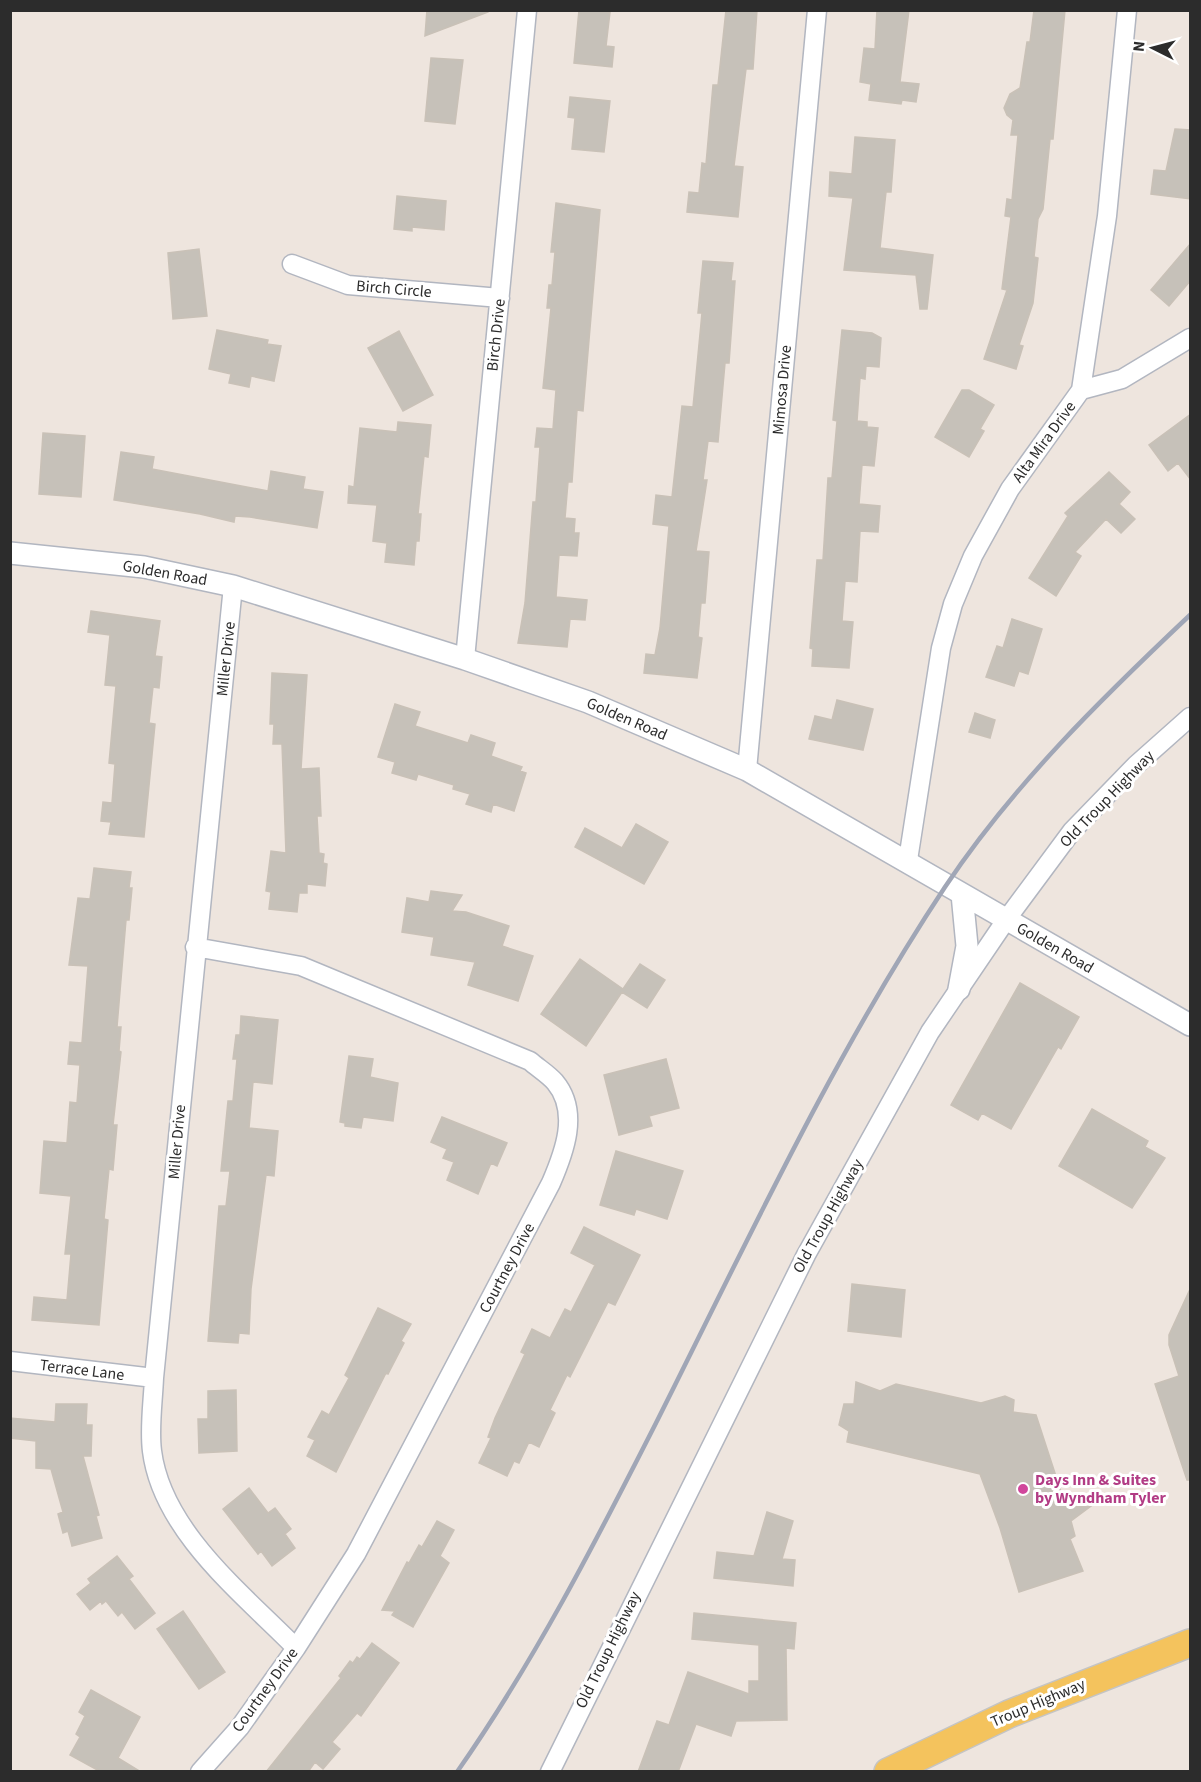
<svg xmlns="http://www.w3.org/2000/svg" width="1201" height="1782" font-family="'Source Sans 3',sans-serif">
<rect width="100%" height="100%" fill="#eee5de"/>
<path fill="#c6c1b9" stroke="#c9c1b7" stroke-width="1.5" d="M 427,10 L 488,10 L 488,12 L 425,36 Z
M 579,10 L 610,12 L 606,46 L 614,47 L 612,67 L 574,63 Z
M 726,10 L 757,10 L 753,69 L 746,69 L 734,166 L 743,167 L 738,217 L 687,212 L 689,192 L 699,193 L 702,163 L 706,164 L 713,85 L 718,85 Z
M 877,10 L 909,10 L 900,82 L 919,84 L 916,102 L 902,100 L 901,104 L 869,100 L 871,84 L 860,82 L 864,48 L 875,49 Z
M 1034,10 L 1065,10 L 1053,139 L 1050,139 L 1043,209 L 1038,219 L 1034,257 L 1038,258 L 1033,303 L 1019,345 L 1023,346 L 1016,369 L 984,359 L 1007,290 L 1002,289 L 1011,217 L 1005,216 L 1007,199 L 1012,200 L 1018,135 L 1011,135 L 1013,120 L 1007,115 L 1004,108 L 1010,94 L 1020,88 L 1027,42 L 1030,42 Z
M 431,58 L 463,60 L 455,124 L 425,121 Z
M 570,97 L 610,101 L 604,152 L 572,149 L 575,118 L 568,117 Z
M 1175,129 L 1191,130 L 1191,199 L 1151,194 L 1154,170 L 1166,171 Z
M 855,137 L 895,140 L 891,192 L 886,192 L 880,248 L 933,255 L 927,309 L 920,309 L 916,275 L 844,270 L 853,198 L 829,196 L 830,172 L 852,174 Z
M 397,196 L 446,201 L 444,230 L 412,227 L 412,231 L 394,229 Z
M 556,203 L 600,210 L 583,411 L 577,410 L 572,482 L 568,482 L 565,518 L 575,519 L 574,533 L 579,533 L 577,556 L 559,555 L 556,597 L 587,600 L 585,620 L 570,619 L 567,647 L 518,643 L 525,603 L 533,502 L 536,502 L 540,447 L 535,447 L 537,428 L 553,429 L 556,390 L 543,388 L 551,308 L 547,308 L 549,285 L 552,285 L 555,252 L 551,252 Z
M 1191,243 L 1191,280 L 1169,306 L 1151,290 Z
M 199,249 L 207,316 L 173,319 L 168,253 Z
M 703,261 L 733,263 L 731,281 L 735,281 L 729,363 L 725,363 L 718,442 L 708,441 L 703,480 L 707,480 L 696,551 L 709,552 L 705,603 L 701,603 L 698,637 L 702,638 L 697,678 L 644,673 L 646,654 L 655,655 L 660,628 L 669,526 L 653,524 L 656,495 L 672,497 L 682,406 L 693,407 L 702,313 L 698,313 Z
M 217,330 L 268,340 L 267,344 L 281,346 L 274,381 L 251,376 L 249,387 L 229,383 L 231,374 L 209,369 Z
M 842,330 L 872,333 L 881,338 L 879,367 L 866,366 L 865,379 L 860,378 L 857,421 L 867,422 L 867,427 L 878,428 L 874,466 L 862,465 L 859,504 L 880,506 L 878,532 L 860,531 L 857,582 L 845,581 L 842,621 L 853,622 L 849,668 L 812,666 L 813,649 L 810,648 L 817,560 L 823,560 L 828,478 L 832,478 L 837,421 L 833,420 Z
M 399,331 L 433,395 L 403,411 L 368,348 Z
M 962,390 L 969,390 L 994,405 L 980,429 L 984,431 L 969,457 L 935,437 Z
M 1191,414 L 1191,480 L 1178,463 L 1168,471 L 1149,445 Z
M 398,422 L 431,425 L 428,457 L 424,456 L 418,514 L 421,514 L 419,541 L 416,541 L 414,565 L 385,562 L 387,543 L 373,541 L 377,505 L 348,503 L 349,486 L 354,487 L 360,428 L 397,432 Z
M 43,433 L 85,436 L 81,497 L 39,494 Z
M 121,452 L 154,457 L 152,469 L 268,491 L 271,471 L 305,477 L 303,489 L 323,492 L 317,528 L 250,517 L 235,516 L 234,522 L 200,514 L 114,500 Z
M 1109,472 L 1130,492 L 1119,504 L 1135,519 L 1121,533 L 1106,519 L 1075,552 L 1081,556 L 1056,596 L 1029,578 L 1068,516 L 1065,513 Z
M 91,611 L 160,621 L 155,656 L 162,657 L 159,688 L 153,687 L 149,723 L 155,724 L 144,837 L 109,834 L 111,822 L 101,821 L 103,802 L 112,803 L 115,764 L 109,763 L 116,686 L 105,685 L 110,635 L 88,632 Z
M 1012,619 L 1042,629 L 1028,674 L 1019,671 L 1014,686 L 986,677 L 997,646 L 1003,648 Z
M 272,673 L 307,675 L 301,769 L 319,768 L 321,816 L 317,816 L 319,853 L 324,854 L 323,863 L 327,864 L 325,886 L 307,884 L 307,893 L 299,893 L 297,912 L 269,909 L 271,892 L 266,891 L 271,851 L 286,853 L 282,744 L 273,744 L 274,724 L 270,724 Z
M 837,700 L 873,709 L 863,750 L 809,739 L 815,716 L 832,720 Z
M 395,704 L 420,712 L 415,726 L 468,743 L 471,735 L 495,743 L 491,756 L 522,767 L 520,771 L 526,773 L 514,811 L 493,804 L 491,812 L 466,804 L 470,794 L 453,789 L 454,785 L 418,774 L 416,780 L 392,773 L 395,762 L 378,757 Z
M 975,713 L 995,720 L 990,738 L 969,732 Z
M 636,824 L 668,842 L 644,884 L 575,847 L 585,828 L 622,848 Z
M 94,868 L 131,872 L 129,888 L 132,888 L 129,920 L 126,920 L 117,1027 L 121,1027 L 119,1051 L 121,1052 L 113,1125 L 117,1125 L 113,1170 L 109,1169 L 104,1219 L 108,1220 L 99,1325 L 32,1320 L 34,1297 L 67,1300 L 71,1254 L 65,1254 L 71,1196 L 40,1193 L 44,1141 L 67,1143 L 70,1102 L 77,1103 L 80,1065 L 68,1064 L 70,1042 L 82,1043 L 88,966 L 69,965 L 78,898 L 90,899 Z
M 431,891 L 462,895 L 452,911 L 466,912 L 509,926 L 502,946 L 533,956 L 518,1001 L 468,985 L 475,962 L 431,955 L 434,937 L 402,932 L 407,898 L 429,902 Z
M 580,959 L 623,989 L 640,964 L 665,980 L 647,1008 L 622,992 L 586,1046 L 541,1014 Z
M 1020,983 L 1079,1017 L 1061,1049 L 1058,1047 L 1011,1129 L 982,1113 L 978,1120 L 951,1105 Z
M 241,1016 L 278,1020 L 272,1084 L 253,1082 L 249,1128 L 278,1131 L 274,1176 L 266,1175 L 251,1289 L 249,1334 L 239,1333 L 238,1343 L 208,1341 L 219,1206 L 226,1206 L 230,1171 L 221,1171 L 228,1101 L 233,1101 L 237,1059 L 233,1059 L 236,1035 L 240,1035 Z
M 349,1056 L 373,1059 L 370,1077 L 398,1083 L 393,1121 L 363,1117 L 361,1128 L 345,1126 L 345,1123 L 340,1122 Z
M 666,1059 L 679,1108 L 649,1116 L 652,1126 L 619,1135 L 604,1075 Z
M 1092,1109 L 1148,1141 L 1145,1147 L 1165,1158 L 1132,1208 L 1059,1166 Z
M 442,1117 L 507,1143 L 497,1166 L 491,1163 L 478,1194 L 447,1180 L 454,1162 L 443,1158 L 447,1149 L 431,1142 Z
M 616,1151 L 683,1171 L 667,1219 L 636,1209 L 634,1215 L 600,1205 Z
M 584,1227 L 640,1255 L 615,1305 L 608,1302 L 570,1377 L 567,1375 L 550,1410 L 555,1413 L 539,1447 L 529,1442 L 519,1463 L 514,1461 L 507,1476 L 479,1463 L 491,1438 L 488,1437 L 495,1418 L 525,1354 L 521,1352 L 532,1329 L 550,1338 L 565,1309 L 571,1312 L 595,1265 L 571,1253 Z
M 852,1284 L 905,1290 L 901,1337 L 848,1331 Z
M 1191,1287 L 1191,1480 L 1187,1480 L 1155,1384 L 1179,1376 L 1169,1345 L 1169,1335 Z
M 378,1308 L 411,1324 L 401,1341 L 404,1343 L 388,1374 L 386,1373 L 336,1472 L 307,1456 L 315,1440 L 308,1437 L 322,1411 L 329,1415 L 349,1378 L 345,1375 Z
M 856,1382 L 880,1391 L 896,1384 L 981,1403 L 1005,1396 L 1014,1400 L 1013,1412 L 1036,1415 L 1066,1507 L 1091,1506 L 1071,1521 L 1075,1536 L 1070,1539 L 1083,1571 L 1019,1592 L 1000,1528 L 980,1474 L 847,1442 L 849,1431 L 839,1425 L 844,1404 L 854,1404 Z
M 236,1390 L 237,1451 L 199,1453 L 198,1419 L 208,1419 L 208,1391 Z
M 56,1404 L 87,1404 L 86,1425 L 92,1425 L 91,1456 L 83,1456 L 99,1515 L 96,1516 L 102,1538 L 72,1546 L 68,1531 L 63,1533 L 58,1514 L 63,1512 L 51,1469 L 36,1468 L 36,1441 L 10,1438 L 10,1418 L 55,1422 Z
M 249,1488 L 268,1513 L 275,1508 L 291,1529 L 285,1534 L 295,1548 L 272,1566 L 261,1551 L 258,1554 L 223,1509 Z
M 767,1512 L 793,1521 L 782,1559 L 795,1560 L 793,1586 L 714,1578 L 717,1552 L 754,1556 Z
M 437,1521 L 454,1530 L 440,1556 L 449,1563 L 413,1627 L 392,1615 L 395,1611 L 382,1610 L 407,1562 L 409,1563 L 419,1545 L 422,1547 Z
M 117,1556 L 133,1576 L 129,1579 L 155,1613 L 135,1629 L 122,1612 L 118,1616 L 106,1601 L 102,1604 L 101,1601 L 90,1610 L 77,1594 L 91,1583 L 88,1579 Z
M 183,1611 L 225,1672 L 199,1689 L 157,1629 Z
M 694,1613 L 796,1623 L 794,1649 L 786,1648 L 787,1720 L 736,1721 L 731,1736 L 696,1724 L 678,1772 L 638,1772 L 657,1721 L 669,1725 L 688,1672 L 749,1694 L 749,1681 L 759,1681 L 759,1645 L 692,1639 Z
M 372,1643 L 399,1663 L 361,1716 L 357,1713 L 332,1742 L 340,1749 L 323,1769 L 315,1762 L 308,1772 L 266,1772 L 341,1678 L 339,1676 L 350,1661 L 353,1663 L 357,1657 L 360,1659 Z
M 91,1690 L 140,1717 L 118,1758 L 141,1772 L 101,1772 L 70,1755 L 80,1737 L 76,1734 L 85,1716 L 79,1712 Z"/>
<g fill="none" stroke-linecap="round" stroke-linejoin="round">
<g stroke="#b2b6c0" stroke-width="21">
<path id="minor" d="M 292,264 L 348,285 L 500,298
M 1081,390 L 1122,379 L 1190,338
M 233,586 L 154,1378 C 153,1402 149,1428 152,1451 C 162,1531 243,1594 296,1648
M 465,659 L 527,10
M 747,770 L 817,10
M 908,860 L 941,648 L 953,604 L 973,556 L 1010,489 L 1081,390 L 1107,216 L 1127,10
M 195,947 L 301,966 L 530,1061 C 538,1068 548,1074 555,1082 C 580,1112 564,1153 551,1183 L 356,1554 L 296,1648 L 240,1727 L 200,1772
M 10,1361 L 154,1378
M 550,1772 L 806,1255 L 930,1032 L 1006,920 L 1072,831 L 1136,765 L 1190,717"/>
</g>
<g stroke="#b2b6c0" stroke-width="24">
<path id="tertiary" d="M 10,553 L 144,567 L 233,586 L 465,659 L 588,702 L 747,770 L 1190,1025
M 959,989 L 967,946 L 962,894"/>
</g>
<g stroke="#c4c4c4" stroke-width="30">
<path id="primary" d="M 888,1772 L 1009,1714 L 1190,1643"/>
</g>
<use href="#minor" stroke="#fff" stroke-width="18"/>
<use href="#tertiary" stroke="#fff" stroke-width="21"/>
<use href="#primary" stroke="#f4c35d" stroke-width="27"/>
<path stroke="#a0a6b6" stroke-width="4.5" d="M 457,1772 C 534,1662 595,1543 656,1423 C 747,1242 833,1056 945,887 C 1013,785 1101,699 1190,615"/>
</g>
<circle fill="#d1479c" stroke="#fff" stroke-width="2" cx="1023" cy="1489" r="6"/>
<g text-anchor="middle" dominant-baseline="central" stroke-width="6" stroke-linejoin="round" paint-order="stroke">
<g font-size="16" fill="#2c2c2c" stroke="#fff">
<text transform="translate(394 289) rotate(5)">Birch Circle</text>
<text transform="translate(496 335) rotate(-84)">Birch Drive</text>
<text transform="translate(782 390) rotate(-85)">Mimosa Drive</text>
<text transform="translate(1044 442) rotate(-54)">Alta Mira Drive</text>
<text transform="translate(165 573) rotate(10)">Golden Road</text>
<text transform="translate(226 659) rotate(-84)">Miller Drive</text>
<text transform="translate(627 719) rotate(23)">Golden Road</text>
<text transform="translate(1107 799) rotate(-46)">Old Troup Highway</text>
<text transform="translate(1055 948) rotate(30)">Golden Road</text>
<text transform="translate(177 1142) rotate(-85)">Miller Drive</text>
<text transform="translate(828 1216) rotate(-61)">Old Troup Highway</text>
<text transform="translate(507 1268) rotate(-62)">Courtney Drive</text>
<text transform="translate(82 1370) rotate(7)">Terrace Lane</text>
<text transform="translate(608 1650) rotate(-64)">Old Troup Highway</text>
<text transform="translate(265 1690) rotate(-54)">Courtney Drive</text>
<text transform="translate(1038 1703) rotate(-23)">Troup Highway</text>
</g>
<g font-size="16" font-weight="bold" fill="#b23c85" stroke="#fff" text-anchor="start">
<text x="1035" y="1480">Days Inn &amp; Suites<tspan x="1035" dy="18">by Wyndham Tyler</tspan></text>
</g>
</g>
<rect width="1201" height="1782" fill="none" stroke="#2c2c2c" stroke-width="24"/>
<g transform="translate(1153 48) rotate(276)" stroke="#ffffff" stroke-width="4.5" paint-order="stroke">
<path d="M0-4.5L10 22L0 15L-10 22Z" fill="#2c2c2c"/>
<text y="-9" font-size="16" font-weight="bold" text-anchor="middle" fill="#2c2c2c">N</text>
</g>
</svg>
